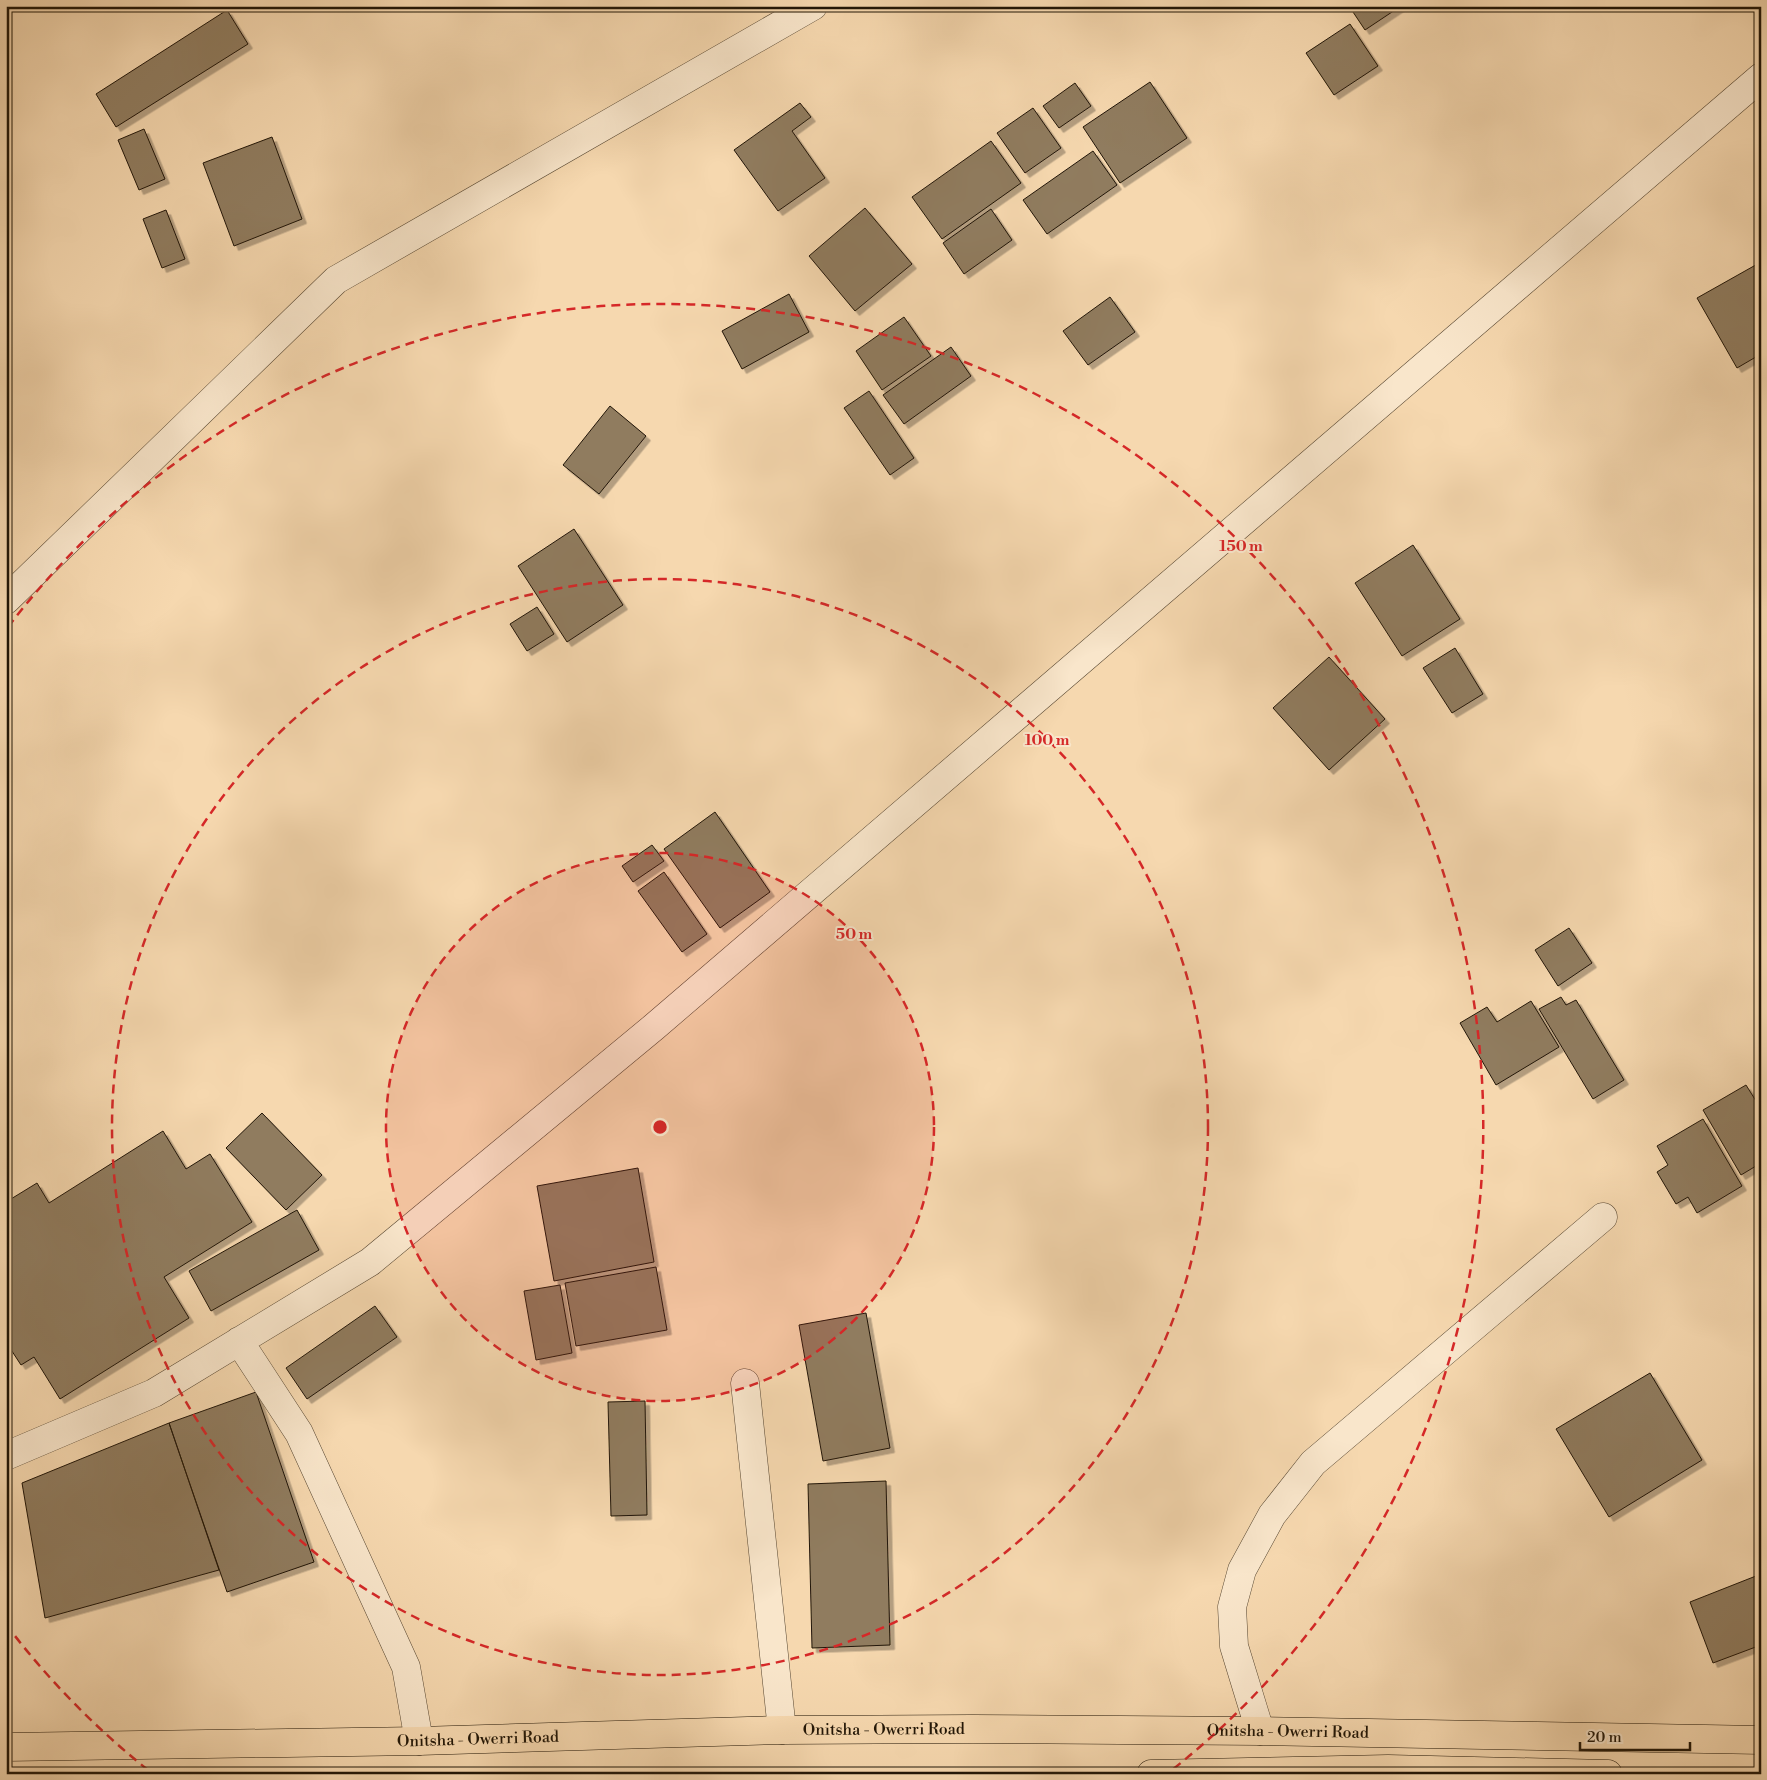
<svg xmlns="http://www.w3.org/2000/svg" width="1767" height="1780" font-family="'Libre Bodoni',serif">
<defs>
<filter id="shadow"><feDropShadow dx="4.5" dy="4.5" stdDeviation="0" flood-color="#0004"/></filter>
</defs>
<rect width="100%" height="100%" fill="#f6d8af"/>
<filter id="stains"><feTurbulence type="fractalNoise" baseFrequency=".004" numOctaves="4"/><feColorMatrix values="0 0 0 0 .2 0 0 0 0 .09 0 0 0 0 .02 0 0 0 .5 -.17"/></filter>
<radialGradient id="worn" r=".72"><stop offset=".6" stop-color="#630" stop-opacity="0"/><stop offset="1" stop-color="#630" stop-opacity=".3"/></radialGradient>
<path fill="#907b5e" stroke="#211607" filter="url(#shadow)" d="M 1356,6 L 1401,6 L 1365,30 L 1351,9 Z
M 227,10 L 248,44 L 116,127 L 96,94 Z
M 1350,24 L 1378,66 L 1334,95 L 1306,53 Z
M 1150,82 L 1187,138 L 1120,183 L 1083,127 Z
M 1075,83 L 1091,106 L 1059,128 L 1043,106 Z
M 800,103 L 811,117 L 792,131 L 825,178 L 778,211 L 734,150 Z
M 1033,108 L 1061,148 L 1025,173 L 997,133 Z
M 144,129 L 165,179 L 139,190 L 118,140 Z
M 272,137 L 302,219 L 234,246 L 203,163 Z
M 991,141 L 1021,183 L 942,239 L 912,197 Z
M 1093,151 L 1117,185 L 1047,234 L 1023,200 Z
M 865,208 L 912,264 L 855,311 L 809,256 Z
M 991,209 L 1012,240 L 964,274 L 943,243 Z
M 166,210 L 185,259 L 162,268 L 143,219 Z
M 1761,262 L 1761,354 L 1737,368 L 1697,298 Z
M 789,294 L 809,332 L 742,369 L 722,331 Z
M 1110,297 L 1135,332 L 1088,365 L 1063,331 Z
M 904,317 L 931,356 L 882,390 L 856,351 Z
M 951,347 L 971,376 L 904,424 L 883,395 Z
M 869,391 L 914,458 L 890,475 L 844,408 Z
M 610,406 L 646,436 L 599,494 L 563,465 Z
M 574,529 L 623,605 L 567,642 L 518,566 Z
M 1413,545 L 1460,619 L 1402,656 L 1355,583 Z
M 537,607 L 554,634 L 527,651 L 510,624 Z
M 1455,648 L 1483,694 L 1452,713 L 1423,668 Z
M 1329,657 L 1385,719 L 1329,770 L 1273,708 Z
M 715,812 L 770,892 L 720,928 L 664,849 Z
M 652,845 L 664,861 L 633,882 L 622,866 Z
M 664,872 L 707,934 L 682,952 L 638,891 Z
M 1569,928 L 1592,963 L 1558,986 L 1535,950 Z
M 1561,997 L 1566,1005 L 1576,1000 L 1624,1080 L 1593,1099 L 1539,1009 Z
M 1531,1001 L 1559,1047 L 1496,1085 L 1460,1023 L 1487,1007 L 1497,1022 Z
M 1746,1085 L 1761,1109 L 1761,1163 L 1741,1175 L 1703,1110 Z
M 262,1113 L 322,1175 L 286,1210 L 226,1148 Z
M 1703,1119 L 1742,1186 L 1697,1213 L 1688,1197 L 1676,1204 L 1657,1172 L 1668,1165 L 1657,1146 Z
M 163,1131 L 186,1169 L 210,1154 L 252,1222 L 164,1277 L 189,1318 L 60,1399 L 34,1357 L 21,1365 L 6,1342 L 6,1202 L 37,1183 L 49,1203 Z
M 638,1168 L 654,1262 L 554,1281 L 537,1186 Z
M 297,1210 L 319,1250 L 211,1311 L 189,1271 Z
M 656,1267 L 667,1330 L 576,1346 L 565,1283 Z
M 560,1285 L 572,1353 L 536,1360 L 524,1291 Z
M 375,1306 L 397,1337 L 307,1399 L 286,1368 Z
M 866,1313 L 890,1448 L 823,1461 L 799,1325 Z
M 1650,1373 L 1702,1460 L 1609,1517 L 1556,1429 Z
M 256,1392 L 314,1562 L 227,1592 L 169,1423 Z
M 645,1401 L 647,1515 L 611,1516 L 608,1402 Z
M 169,1423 L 219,1570 L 45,1618 L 22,1483 Z
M 886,1481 L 890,1645 L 812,1648 L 808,1484 Z
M 1761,1574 L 1761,1645 L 1713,1663 L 1690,1602 Z"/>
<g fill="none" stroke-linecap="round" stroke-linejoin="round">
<g stroke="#564631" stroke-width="29">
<path id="street" d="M 6,600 L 336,280 L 813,6
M 239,1341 L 299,1433 L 406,1667 L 419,1741
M 745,1383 L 782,1730
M 6,1456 L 154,1393 L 370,1262 L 654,1027 L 1761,77
M 1260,1731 L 1234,1646 L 1232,1607 L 1242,1570 L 1272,1515 L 1313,1463 L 1603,1217"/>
</g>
<g stroke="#211607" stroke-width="29">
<g id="highway">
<path id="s1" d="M 6,1747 L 419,1741 L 782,1730 L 973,1729 L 1260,1731 L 1761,1740"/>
<path d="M 1151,1774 L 1388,1769 L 1608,1774"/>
</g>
</g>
<use href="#street" stroke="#f9e6cb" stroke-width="28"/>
<use href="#highway" stroke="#f6d8af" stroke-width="28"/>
</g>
<circle cx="660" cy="1127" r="274" fill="#d62828" fill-opacity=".12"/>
<g fill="none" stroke="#d62828" stroke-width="2.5" stroke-dasharray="9 6">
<circle cx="660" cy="1127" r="274"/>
<circle cx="660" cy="1127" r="548"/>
<path d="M148 1770A822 822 0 0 1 8 1627M8 627A822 822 0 1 1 1172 1770"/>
</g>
<g text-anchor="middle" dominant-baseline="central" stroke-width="4" stroke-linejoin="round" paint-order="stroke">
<g font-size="16" fill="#211607" stroke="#f9e6cb">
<text stroke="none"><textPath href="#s1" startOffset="878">Onitsha - Owerri Road</textPath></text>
<text stroke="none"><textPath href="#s1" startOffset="1282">Onitsha - Owerri Road</textPath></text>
<text stroke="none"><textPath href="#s1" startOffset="472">Onitsha - Owerri Road</textPath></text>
</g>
</g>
<circle cx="660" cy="1127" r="8" fill="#d62828" stroke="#f9e6cb" stroke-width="2.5"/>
<g font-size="15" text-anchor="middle" font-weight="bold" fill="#d62828" stroke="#f9e6cb" stroke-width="4" stroke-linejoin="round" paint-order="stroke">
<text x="1241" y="551">150 m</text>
<text x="1047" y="745">100 m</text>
<text x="854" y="939">50 m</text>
</g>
<rect width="1767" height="1780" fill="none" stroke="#f6d8af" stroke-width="25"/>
<rect x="8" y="8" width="1752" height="1765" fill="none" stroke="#211607" stroke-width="2.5"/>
<rect x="12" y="12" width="1742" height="1755" fill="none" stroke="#211607"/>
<path d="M1580 1742v8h110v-8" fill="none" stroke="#211607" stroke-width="2.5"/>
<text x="1587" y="1742" font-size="15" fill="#211607" stroke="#f9e6cb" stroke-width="4" paint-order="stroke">20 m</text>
<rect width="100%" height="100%" filter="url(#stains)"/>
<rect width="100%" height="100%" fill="url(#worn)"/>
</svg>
